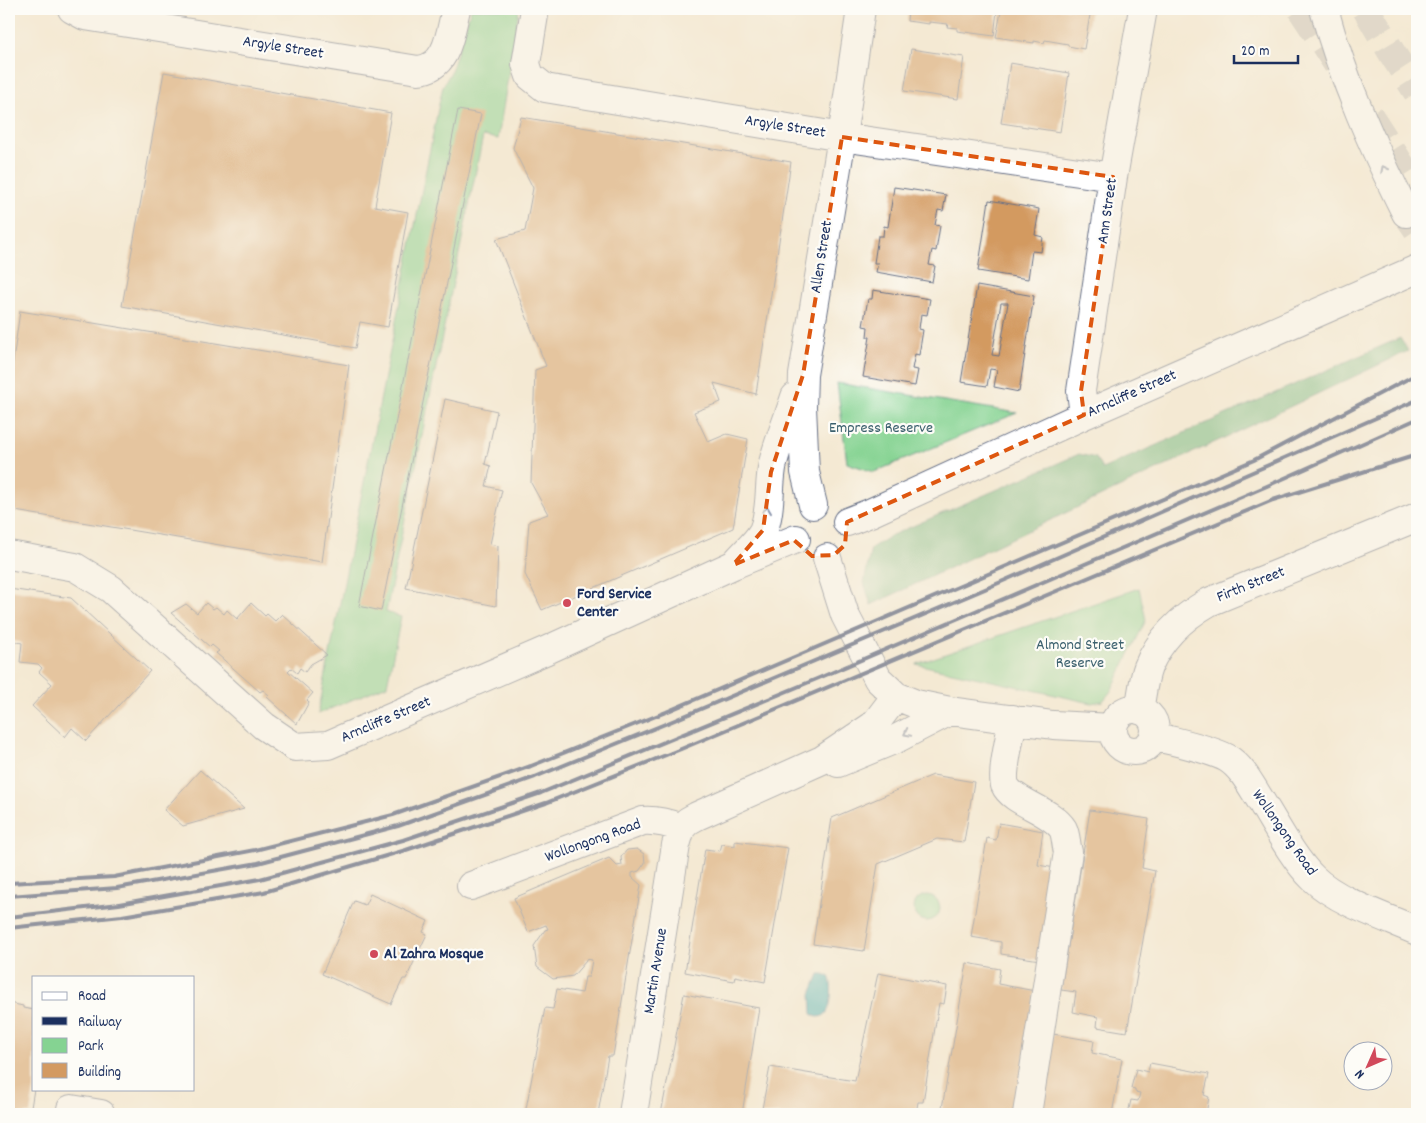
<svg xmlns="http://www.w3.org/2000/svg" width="1426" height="1123" font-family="Dekko,sans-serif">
<rect width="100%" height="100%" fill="#fdfcf7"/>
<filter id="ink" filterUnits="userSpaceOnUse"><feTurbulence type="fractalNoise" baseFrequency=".02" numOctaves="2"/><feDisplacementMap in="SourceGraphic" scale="10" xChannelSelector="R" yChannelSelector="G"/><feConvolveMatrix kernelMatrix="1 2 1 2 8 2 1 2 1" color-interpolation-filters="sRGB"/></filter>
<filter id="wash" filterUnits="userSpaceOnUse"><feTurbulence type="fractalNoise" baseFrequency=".0096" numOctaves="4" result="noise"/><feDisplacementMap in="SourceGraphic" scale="20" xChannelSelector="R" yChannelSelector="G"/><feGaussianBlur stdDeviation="1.12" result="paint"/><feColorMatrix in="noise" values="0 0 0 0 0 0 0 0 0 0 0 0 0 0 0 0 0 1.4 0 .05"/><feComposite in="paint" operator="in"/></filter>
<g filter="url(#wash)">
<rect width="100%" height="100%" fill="#f4e9d3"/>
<path fill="#85d392" stroke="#508178" d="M 471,9 L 519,9 L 498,139 L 483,136 L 386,612 L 401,617 L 387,685 L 318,714 L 439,104 L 443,86 L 451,72 Z
M 837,383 L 1017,413 L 874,472 L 847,463 Z
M 1139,588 L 1146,620 L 1111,691 L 1103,701 L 1091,703 L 916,664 Z
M914 908a13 13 0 1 1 26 0a13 13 0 1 1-26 0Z"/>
<path fill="#6cb57c" stroke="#44726d" d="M 1400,338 L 1408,351 L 871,605 L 864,583 L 871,548 L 892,535 L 1079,454 L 1096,458 L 1102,469 Z"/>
<path fill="#3aabb4" stroke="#2a6d89" d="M 819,974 L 824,974 L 829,976 C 833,983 832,1005 827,1012 C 825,1016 821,1017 817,1017 L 812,1014 L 811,994 Z"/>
<g id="blocks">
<path fill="#d39a61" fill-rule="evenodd" d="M 908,9 L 1091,9 L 1084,49 L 1068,46 L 1068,44 L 1045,40 L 1044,43 L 1034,41 L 1034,43 L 996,37 L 1001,12 L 997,11 L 994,36 L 957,31 L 957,28 L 947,27 L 948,24 L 929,22 L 929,24 L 907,21 Z
M 911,49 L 964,57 L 958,99 L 904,91 Z
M 1010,63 L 1069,73 L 1060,132 L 1001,123 Z
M 164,72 L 391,113 L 375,206 L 408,212 L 388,327 L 360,322 L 355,348 L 122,306 Z
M 458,110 L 481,114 L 381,611 L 359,606 Z
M 521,117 L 791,162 L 756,394 L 714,383 L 721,402 L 694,412 L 708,442 L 727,434 L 748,439 L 733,528 L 542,610 L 525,574 L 529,521 L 548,514 L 531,483 L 535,370 L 546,366 L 496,239 L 525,231 L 533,188 L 513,148 Z
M 894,187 L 946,195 L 943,211 L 938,210 L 935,225 L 940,226 L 936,251 L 932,250 L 929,265 L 935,266 L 932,282 L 876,272 L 878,263 L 874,263 L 878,236 L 883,236 L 884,226 L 888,227 Z
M 989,200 L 1039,209 L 1035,235 L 1043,237 L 1041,252 L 1032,251 L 1028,279 L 978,271 Z
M 977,286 L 1034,296 L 1019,392 L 994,387 L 997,370 L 990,369 L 987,386 L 961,382 ZM 1001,303 L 1008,303 L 999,356 L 992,355 Z
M 873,290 L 930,299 L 927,315 L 921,314 L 919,329 L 923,330 L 919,355 L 915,354 L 912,369 L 918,370 L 915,386 L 863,377 L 870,337 L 867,337 L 868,327 L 863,326 L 868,299 L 872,299 Z
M 20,311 L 349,365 L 322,562 L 9,510 L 9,390 Z
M 445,399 L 497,411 L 485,464 L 491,466 L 486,486 L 502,490 L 490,544 L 498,546 L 496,606 L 406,588 Z
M 9,589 L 71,598 L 150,671 L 86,741 L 72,728 L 65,737 L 32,706 L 52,684 L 39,672 L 42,668 L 38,664 L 20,662 L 22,643 L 9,640 Z
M 206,603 L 213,609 L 216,607 L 224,614 L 227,610 L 237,619 L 251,603 L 265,616 L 267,614 L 275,621 L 282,614 L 327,655 L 311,664 L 305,672 L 300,668 L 297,673 L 291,668 L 288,671 L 313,693 L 307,700 L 309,702 L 297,724 L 267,697 L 269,695 L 263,690 L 260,692 L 216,653 L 219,651 L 212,645 L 210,647 L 171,613 L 186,604 L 197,613 Z
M 200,770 L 244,809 L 183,826 L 164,810 Z
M 933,775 L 974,782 L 964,842 L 937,839 L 878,864 L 864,951 L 813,944 L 832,818 Z
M 1090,810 L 1149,819 L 1142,868 L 1155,871 L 1127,1032 L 1097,1027 L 1098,1017 L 1073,1012 L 1076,992 L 1061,990 Z
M 999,823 L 1043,831 L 1038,865 L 1055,868 L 1040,960 L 1001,954 L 1001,942 L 971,937 L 987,838 L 996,840 Z
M 735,841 L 788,848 L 765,982 L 735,976 L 734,981 L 685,972 L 705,849 L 720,851 L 722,844 L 735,846 Z
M 637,849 L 644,854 L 645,863 L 639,871 L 632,873 L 632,877 L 641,885 L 613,1056 L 608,1056 L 598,1114 L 525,1114 L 545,1008 L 553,1009 L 557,989 L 582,993 L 585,977 L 589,977 L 592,960 L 586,959 L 586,961 L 573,976 L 553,979 L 537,967 L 534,946 L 545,930 L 548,929 L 546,925 L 528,932 L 514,898 L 609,858 L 617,866 L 622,865 L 621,857 L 627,850 Z
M 370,894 L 428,921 L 423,932 L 427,934 L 406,979 L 403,979 L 391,1004 L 322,974 L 354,901 L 365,905 Z
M 967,963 L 1000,969 L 998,984 L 1035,991 L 1015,1114 L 941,1114 Z
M 878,973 L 947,986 L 944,1004 L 939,1003 L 923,1102 L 918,1102 L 916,1114 L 761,1114 L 770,1067 L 855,1081 Z
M 684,994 L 759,1008 L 742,1114 L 661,1114 Z
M 9,1003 L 23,1006 L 23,1008 L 34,1010 L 34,1089 L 30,1114 L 9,1114 Z
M 1053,1034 L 1094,1041 L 1092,1053 L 1122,1059 L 1112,1114 L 1040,1114 Z
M 1150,1063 L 1209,1074 L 1204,1095 L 1209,1097 L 1206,1114 L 1128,1114 L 1131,1100 L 1138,1101 L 1140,1093 L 1135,1092 L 1135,1089 L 1131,1088 L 1136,1069 L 1148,1072 Z"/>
</g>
</g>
<g filter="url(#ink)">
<use href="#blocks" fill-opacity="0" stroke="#677087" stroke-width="1"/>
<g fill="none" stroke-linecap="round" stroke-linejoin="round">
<path stroke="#c9c4bc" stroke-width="28" stroke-dasharray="28 14" stroke-linecap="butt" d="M 1301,9 L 1337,64
M 1366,9 L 1392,53 L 1417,92
M 1369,115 L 1417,190
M 1406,213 L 1417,229"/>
<g stroke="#677087" stroke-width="30">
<path id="minor" d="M 72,9 L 85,16 L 418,70 C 448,68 450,33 456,9
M 535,9 L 526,64 L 530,76 L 545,88 L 842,137 L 1113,177
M 1084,415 L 1081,391 L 1113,177 L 1143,9
M 813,505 L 805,472 L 802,407 L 803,375 L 842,137 L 861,9
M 847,522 L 870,513 L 1084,415 L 1417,269
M 9,555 L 75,567 L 111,589 L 264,726 L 295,747 L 328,745 L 547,650 L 733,565 L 796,539
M 827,558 L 845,615 L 878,679 L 896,696 L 916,704 L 950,711 L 1053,725 L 1113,728
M 738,560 C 746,551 757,542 763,531 C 772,510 768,484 773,463 C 779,440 788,419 795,397
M1113 730a21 21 0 1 1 42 0a21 21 0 1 1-42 0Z
M 1139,710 C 1142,696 1143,680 1148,667 C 1160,638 1183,617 1209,602 L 1417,517
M 1013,719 C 1011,733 1001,773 1005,785 C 1012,802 1051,810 1063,829 C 1066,835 1066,845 1068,852 L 1027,1114
M 1154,736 C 1175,742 1208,748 1227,758 C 1240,766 1248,780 1256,793 C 1272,818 1292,858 1313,878 C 1338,902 1385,917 1417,931
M 838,763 L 896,739 L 950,711
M 471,886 L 643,821 C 657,820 668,823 681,828 L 688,821 L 697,816 L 822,760 L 874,725 L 896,696
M 71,1109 L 101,1114
M 633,1114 L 676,845 L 681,828"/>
</g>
<g stroke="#677087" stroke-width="30">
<path id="highway" d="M 1324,9 C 1343,80 1373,147 1406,213"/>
</g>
<use href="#minor" stroke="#fff" stroke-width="28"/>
<use href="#highway" stroke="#fff" stroke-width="28"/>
<path stroke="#1b2f5e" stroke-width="4" d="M 9,883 L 114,877 L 255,850 L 393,815 L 531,766 L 666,712 L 1254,460 L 1417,374
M 9,896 L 117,888 L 258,863 L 398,826 L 535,777 L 670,722 L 985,589 L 1417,400
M 9,917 L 119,904 L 260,879 L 403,840 L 541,793 L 819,678 L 1267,486 L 1417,419
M 9,928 L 122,916 L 264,892 L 406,850 L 546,803 L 681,749 L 1273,500 L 1417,455"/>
</g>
<defs><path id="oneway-chevron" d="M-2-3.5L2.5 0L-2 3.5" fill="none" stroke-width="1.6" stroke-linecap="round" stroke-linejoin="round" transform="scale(1.25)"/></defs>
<g stroke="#8d97ae">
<use href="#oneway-chevron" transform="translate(1384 169) rotate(-117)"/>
<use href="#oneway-chevron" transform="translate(767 510) rotate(-82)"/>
<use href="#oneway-chevron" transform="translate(907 733) rotate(153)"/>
</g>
</g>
<path d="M0 0H1426V1123H0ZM 842,137 L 1113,177 L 1081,391 L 1084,415 L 847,522 L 845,545 L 834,555 L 812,556 L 794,540 L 733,565 L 763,530 L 771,472 L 803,375 Z" fill="#f4e9d3" fill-opacity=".55" fill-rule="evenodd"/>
<path fill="none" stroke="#de5710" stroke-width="4" stroke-dasharray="10 6" stroke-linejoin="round" d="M 842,137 L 1113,177 L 1081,391 L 1084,415 L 847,522 L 845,545 L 834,555 L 812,556 L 794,540 L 733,565 L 763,530 L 771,472 L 803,375 Z"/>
<g fill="#d1495b" stroke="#fdfcf7" stroke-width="2">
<circle cx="567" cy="603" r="5"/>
<circle cx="374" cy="954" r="5"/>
</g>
<g text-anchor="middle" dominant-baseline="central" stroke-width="4.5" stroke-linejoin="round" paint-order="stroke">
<g font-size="16" fill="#1b2f5e" stroke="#fdfcf7">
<text transform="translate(283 48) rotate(9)">Argyle Street</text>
<text transform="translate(785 127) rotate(9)">Argyle Street</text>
<text transform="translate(1108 211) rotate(-82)">Ann Street</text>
<text transform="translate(822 257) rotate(-81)">Allen Street</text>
<text transform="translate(1132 394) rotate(-24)">Arncliffe Street</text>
<text transform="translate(1251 585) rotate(-22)">Firth Street</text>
<text transform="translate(386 720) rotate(-23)">Arncliffe Street</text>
<text transform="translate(1284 833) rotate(55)">Wollongong Road</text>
<text transform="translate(593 841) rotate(-20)">Wollongong Road</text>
<text transform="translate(656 971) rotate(-81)">Martin Avenue</text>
</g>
<g font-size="16" fill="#3b606e" stroke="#fdfcf7">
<text x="881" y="428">Empress Reserve</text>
<text x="1080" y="645">Almond Street<tspan x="1080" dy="18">Reserve</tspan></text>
</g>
<g font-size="16" font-weight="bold" fill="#1b2f5e" stroke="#fdfcf7" text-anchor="start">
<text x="577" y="594">Ford Service<tspan x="577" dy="18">Center</tspan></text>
<text x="384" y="954">Al Zahra Mosque</text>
</g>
</g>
<rect width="1426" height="1123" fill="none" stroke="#fdfcf7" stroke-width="30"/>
<rect x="32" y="976" width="162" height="115" fill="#fdfcf7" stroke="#a3aaba"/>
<rect x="42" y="992" width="25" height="8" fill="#ffffff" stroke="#a3aaba"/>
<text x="78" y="1000" font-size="15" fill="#1b2f5e">Road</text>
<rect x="42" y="1017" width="25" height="8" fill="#1b2f5e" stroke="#a3aaba"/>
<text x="78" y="1026" font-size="15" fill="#1b2f5e">Railway</text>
<rect x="42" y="1038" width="25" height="15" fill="#85d392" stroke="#a3aaba"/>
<text x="78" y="1050" font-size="15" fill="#1b2f5e">Park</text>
<rect x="42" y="1063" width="25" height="15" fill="#d39a61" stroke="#a3aaba"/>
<text x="78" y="1076" font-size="15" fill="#1b2f5e">Building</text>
<g transform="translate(1368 1066) rotate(225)"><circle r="24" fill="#fdfcf7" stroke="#a3aaba"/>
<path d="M0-4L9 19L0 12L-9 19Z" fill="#d1495b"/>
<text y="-8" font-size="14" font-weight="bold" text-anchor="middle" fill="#1b2f5e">N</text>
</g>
<path d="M1234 55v8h64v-8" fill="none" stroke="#1b2f5e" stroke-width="2.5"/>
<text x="1241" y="55" font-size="15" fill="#1b2f5e" stroke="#fdfcf7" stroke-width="4" paint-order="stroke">20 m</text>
</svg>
